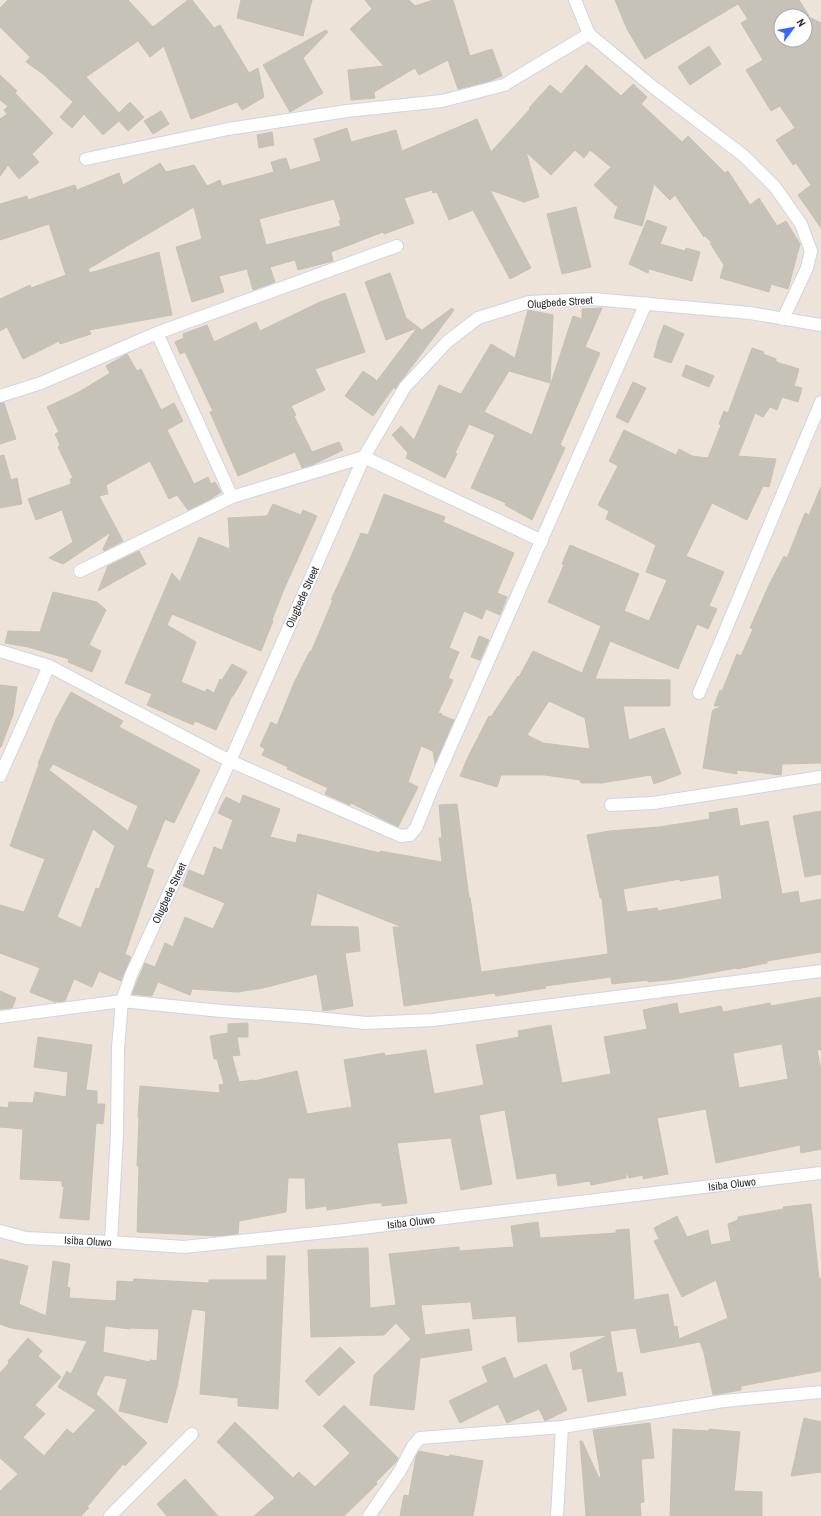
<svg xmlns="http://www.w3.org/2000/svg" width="821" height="1516" font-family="'Archivo Narrow',sans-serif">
<rect width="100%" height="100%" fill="#ede3d9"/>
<path fill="#c7c2b8" stroke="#c9bfb3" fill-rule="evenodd" d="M 8,0 L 128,0 L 153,27 L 188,0 L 192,0 L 214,28 L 220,25 L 249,73 L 258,68 L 264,97 L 242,110 L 237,102 L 191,119 L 164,46 L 150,57 L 138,41 L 86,77 L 119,113 L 130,102 L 144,117 L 128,131 L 119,121 L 103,135 L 84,114 L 72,128 L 60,117 L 73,102 L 43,74 L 26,62 L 30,57 L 0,27 L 0,8 Z
M 241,0 L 312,0 L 303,36 L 237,18 Z
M 365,0 L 409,0 L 415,6 L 433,0 L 453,0 L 470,56 L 492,49 L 502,76 L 487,82 L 458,89 L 448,60 L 419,75 L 415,68 L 374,92 L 375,98 L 351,100 L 348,70 L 384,66 L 350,29 L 372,9 Z
M 615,0 L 799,0 L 809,16 L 807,16 L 821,23 L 821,228 L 798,195 L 811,185 L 796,163 L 793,165 L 776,140 L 795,128 L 780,106 L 771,111 L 746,70 L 763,60 L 741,23 L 748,19 L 738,4 L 645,59 L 627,29 ZM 781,16 L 805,16 L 805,40 L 781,40 Z
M 326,30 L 328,32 L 303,58 L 323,93 L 290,112 L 263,65 Z
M 709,46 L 721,64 L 690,85 L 678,67 Z
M 586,65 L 621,96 L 633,84 L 647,97 L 641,104 L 682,142 L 688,136 L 725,173 L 728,171 L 750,205 L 759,198 L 777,226 L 786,221 L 800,244 L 788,289 L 771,284 L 769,292 L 720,278 L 724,265 L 710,243 L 714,245 L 704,235 L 704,237 L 675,195 L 670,200 L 654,184 L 642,226 L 614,218 L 618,206 L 615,205 L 594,185 L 611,167 L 590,150 L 584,158 L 575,150 L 551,175 L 526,152 L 539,197 L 524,202 L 490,190 L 531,268 L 510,279 L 473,210 L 449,220 L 437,192 L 433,193 L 432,190 L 404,198 L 414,223 L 384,234 L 383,232 L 331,252 L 333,261 L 298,270 L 295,260 L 270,267 L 275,282 L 253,290 L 247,269 L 219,276 L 224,292 L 192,302 L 176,247 L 202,239 L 194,207 L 88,269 L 90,273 L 159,252 L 172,315 L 89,330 L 91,334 L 60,344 L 59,341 L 23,359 L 7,327 L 0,331 L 0,299 L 30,285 L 31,288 L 66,275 L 49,224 L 0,240 L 0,204 L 27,196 L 28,200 L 75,185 L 77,190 L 119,173 L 123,185 L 160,163 L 166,172 L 194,165 L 207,186 L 220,180 L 222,186 L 274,172 L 271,162 L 286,158 L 290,170 L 321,161 L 314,139 L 347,128 L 351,142 L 396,130 L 402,151 L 477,119 L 491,152 L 530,109 L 529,108 L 550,85 L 561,94 ZM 334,199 L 341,220 L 339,221 L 341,226 L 266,245 L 259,219 Z
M 0,75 L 17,91 L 15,93 L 53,133 L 32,154 L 39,162 L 19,179 L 8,165 L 0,176 L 0,119 L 7,114 L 4,110 L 8,106 L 0,100 Z
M 161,111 L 169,124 L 153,134 L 144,121 Z
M 272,132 L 274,145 L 259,148 L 257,135 Z
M 576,207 L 591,267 L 562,274 L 547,214 Z
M 647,220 L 667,227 L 660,244 L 685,251 L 686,248 L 700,252 L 692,281 L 649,269 L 648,273 L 629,264 Z
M 390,273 L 406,318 L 422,330 L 452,308 L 454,310 L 395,389 L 394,387 L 373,416 L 345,396 L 363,371 L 375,379 L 376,382 L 417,328 L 386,340 L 365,282 Z
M 345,293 L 365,352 L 315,369 L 325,390 L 291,406 L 296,415 L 294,416 L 312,452 L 339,442 L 343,450 L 312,465 L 302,468 L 295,452 L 238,476 L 210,412 L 213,411 L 185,352 L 180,354 L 175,342 L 184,338 L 183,334 L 207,325 L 214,342 L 256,322 L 260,331 L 320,302 Z
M 602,308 L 585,347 L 600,353 L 560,445 L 565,448 L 532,520 L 505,505 L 506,503 L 471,488 L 495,435 L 469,424 L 455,453 L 457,454 L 445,478 L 406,458 L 408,453 L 392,435 L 401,426 L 414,440 L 439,385 L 461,394 L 491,344 L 515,358 L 528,310 L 553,315 L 550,383 L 509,371 L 484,412 L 532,435 L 551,383 L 573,316 L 582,319 L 582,309 Z
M 664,325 L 684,334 L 671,363 L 654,357 L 658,341 Z
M 752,348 L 764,352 L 763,354 L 776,359 L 776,362 L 799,369 L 794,386 L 802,388 L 798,402 L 782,397 L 777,410 L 770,407 L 763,417 L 755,413 L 738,456 L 776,459 L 769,487 L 763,486 L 747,520 L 712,503 L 686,556 L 724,572 L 709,606 L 717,609 L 708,629 L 697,624 L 678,669 L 610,641 L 595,679 L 670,680 L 670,706 L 623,706 L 629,740 L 664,728 L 681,774 L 654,784 L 651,775 L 601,783 L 581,783 L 580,780 L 545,775 L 501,775 L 497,787 L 460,776 L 468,757 L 489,716 L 491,717 L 518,676 L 519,677 L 533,651 L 582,673 L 601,626 L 548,602 L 564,565 L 562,564 L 570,545 L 639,574 L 624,611 L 649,621 L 667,580 L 646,572 L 656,545 L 606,519 L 609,511 L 598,505 L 618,466 L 609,461 L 624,430 L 676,455 L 679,449 L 692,456 L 708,458 L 721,425 L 719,424 L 724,411 L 728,413 ZM 549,701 L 585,718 L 590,749 L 543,743 L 527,735 Z
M 127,354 L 137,371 L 141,369 L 161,410 L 174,403 L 183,421 L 167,430 L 194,484 L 208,477 L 211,484 L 215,482 L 221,492 L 209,500 L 188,510 L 177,495 L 169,499 L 150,461 L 106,485 L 108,494 L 99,496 L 123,541 L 104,551 L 103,549 L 111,532 L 63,564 L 49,558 L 73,542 L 62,510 L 36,520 L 28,499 L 71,484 L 70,479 L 73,478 L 58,447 L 60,445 L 55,434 L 59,432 L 47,407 L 79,392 L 110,373 L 106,366 Z
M 686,365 L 714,376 L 709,387 L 682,376 Z
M 633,382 L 646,388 L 628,423 L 616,417 Z
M 0,403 L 4,403 L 16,439 L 0,444 Z
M 4,455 L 11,480 L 17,478 L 22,504 L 0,508 L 0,456 Z
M 821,487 L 821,763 L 782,764 L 781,775 L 737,770 L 737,774 L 703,768 L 712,713 L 713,710 L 722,706 L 714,706 L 720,690 L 722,691 L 737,654 L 741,656 L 753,629 L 750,628 L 769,585 L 784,556 L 787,558 L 805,513 L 809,515 Z
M 384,494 L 445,517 L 443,522 L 514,553 L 497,593 L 507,597 L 500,615 L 486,609 L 482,619 L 464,611 L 449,648 L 459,652 L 448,678 L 453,680 L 438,713 L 442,714 L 441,715 L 454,720 L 435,764 L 433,751 L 421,746 L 408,782 L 418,787 L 398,827 L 351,803 L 350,805 L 325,794 L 328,788 L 287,769 L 288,767 L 262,755 L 265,749 L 260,746 L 271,722 L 277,725 L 294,683 L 310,651 L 311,652 L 333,600 L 331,600 L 350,559 L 361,533 L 368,535 Z
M 273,504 L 301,515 L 303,510 L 317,516 L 284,589 L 272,620 L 273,621 L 261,651 L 172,614 L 167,625 L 196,642 L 181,682 L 205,692 L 207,689 L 214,693 L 220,679 L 222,680 L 232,664 L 247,672 L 233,696 L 232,696 L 216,730 L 195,721 L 193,725 L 147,705 L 152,694 L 125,683 L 172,573 L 180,582 L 199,537 L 230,549 L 228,518 L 267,516 Z
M 139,551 L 146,564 L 98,591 L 108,566 Z
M 53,592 L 97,602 L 106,610 L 89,645 L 101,651 L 92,672 L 68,662 L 69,659 L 28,647 L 5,643 L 8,631 L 40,632 Z
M 479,636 L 489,640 L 480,660 L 471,657 Z
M 0,685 L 17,687 L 13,715 L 1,747 L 0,747 Z
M 71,692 L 123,721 L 119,727 L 200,770 L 174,823 L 165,819 L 146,867 L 154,870 L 125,954 L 131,957 L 121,981 L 99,971 L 92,987 L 74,979 L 65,1001 L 55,1002 L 30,992 L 40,968 L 0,953 L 0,905 L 24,912 L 45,859 L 10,846 L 39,764 L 38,764 L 56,719 ZM 53,764 L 138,806 L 128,831 L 49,770 ZM 93,829 L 115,846 L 99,889 L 96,888 L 81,928 L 57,917 Z
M 243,795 L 280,809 L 270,837 L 296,843 L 298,834 L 380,853 L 380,851 L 442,862 L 439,838 L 442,838 L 439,805 L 457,804 L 469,898 L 470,897 L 481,972 L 608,954 L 602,898 L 600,898 L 587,835 L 610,831 L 659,827 L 710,819 L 709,813 L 737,808 L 740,826 L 768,821 L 782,894 L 798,891 L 800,903 L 821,899 L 821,952 L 767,961 L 767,963 L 737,969 L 736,968 L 677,979 L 648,982 L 648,980 L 612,984 L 611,977 L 545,986 L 546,988 L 496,996 L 495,993 L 404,1006 L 393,927 L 402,927 L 317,893 L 310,926 L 358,927 L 360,951 L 345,953 L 353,1006 L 323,1011 L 317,974 L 263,988 L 238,992 L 192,989 L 190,995 L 158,982 L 152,996 L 132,994 L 145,963 L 155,967 L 165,943 L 173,947 L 185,917 L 213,929 L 225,903 L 183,886 L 189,870 L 204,876 L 214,847 L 222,850 L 233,820 L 218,813 L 226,797 L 240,804 ZM 719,875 L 722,899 L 658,911 L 657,908 L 627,912 L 623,889 L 680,879 L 680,881 Z
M 821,811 L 821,874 L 805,877 L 793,816 Z
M 0,991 L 16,998 L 12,1008 L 0,1009 Z
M 821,997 L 821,1050 L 817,1050 L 821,1070 L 821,1149 L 801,1153 L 800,1145 L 716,1163 L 706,1109 L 657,1118 L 668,1174 L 643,1179 L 643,1175 L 629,1178 L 626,1171 L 626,1178 L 591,1185 L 590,1181 L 558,1186 L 556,1173 L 517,1179 L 505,1110 L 479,1115 L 492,1184 L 461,1190 L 451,1138 L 397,1143 L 407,1203 L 382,1206 L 382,1203 L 373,1203 L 327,1210 L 327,1206 L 306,1209 L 305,1178 L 288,1178 L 286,1212 L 239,1221 L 238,1234 L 218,1236 L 137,1232 L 139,1166 L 137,1166 L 139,1118 L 138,1117 L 140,1086 L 220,1093 L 219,1085 L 224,1084 L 217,1059 L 214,1059 L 210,1036 L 228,1033 L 228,1024 L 248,1023 L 248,1037 L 237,1037 L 240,1055 L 232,1056 L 239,1082 L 254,1080 L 254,1081 L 297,1071 L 307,1114 L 352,1107 L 344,1060 L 384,1053 L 385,1056 L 426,1050 L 434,1094 L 484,1085 L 476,1045 L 519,1037 L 518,1031 L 551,1025 L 562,1083 L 611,1074 L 604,1037 L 647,1029 L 643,1010 L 677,1003 L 679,1014 L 721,1006 L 723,1012 L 770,1003 L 771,1006 ZM 782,1044 L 788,1079 L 739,1088 L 733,1053 Z
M 38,1037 L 92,1045 L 86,1090 L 97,1091 L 97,1104 L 105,1104 L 103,1124 L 96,1123 L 89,1220 L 60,1218 L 64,1187 L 62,1186 L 62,1181 L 20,1179 L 23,1129 L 0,1127 L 0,1107 L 8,1108 L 9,1102 L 33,1103 L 35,1092 L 66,1097 L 68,1072 L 34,1067 Z
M 811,1204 L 819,1279 L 821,1278 L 821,1371 L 741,1386 L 741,1390 L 713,1395 L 704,1353 L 700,1342 L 641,1353 L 636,1328 L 610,1331 L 617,1373 L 622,1372 L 626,1395 L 588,1402 L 582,1368 L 573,1370 L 570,1353 L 609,1335 L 518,1342 L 516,1316 L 473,1319 L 471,1302 L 421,1305 L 425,1335 L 469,1329 L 472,1350 L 420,1358 L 414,1410 L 370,1405 L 374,1375 L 411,1339 L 396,1323 L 384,1335 L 311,1337 L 308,1250 L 368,1248 L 370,1308 L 396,1305 L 389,1254 L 459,1247 L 459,1251 L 514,1247 L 511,1226 L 538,1222 L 540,1238 L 616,1233 L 616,1230 L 629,1229 L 634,1300 L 668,1294 L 674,1327 L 677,1326 L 679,1339 L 728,1318 L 716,1280 L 682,1297 L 654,1241 L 659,1239 L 654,1228 L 677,1216 L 687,1237 L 708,1230 L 711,1245 L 731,1241 L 728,1224 L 738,1220 L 738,1217 L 784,1209 L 783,1207 Z
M 267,1256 L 285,1256 L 278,1409 L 238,1406 L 238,1398 L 200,1394 L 206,1311 L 192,1309 L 177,1387 L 167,1423 L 119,1411 L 127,1379 L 105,1375 L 96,1394 L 147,1443 L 125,1466 L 123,1464 L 87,1507 L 89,1508 L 81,1516 L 0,1516 L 0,1491 L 18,1474 L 0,1458 L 0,1373 L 9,1363 L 8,1361 L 28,1338 L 42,1351 L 38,1356 L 61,1377 L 35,1405 L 45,1414 L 23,1437 L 44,1456 L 67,1429 L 73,1434 L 96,1410 L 58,1387 L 67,1371 L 71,1374 L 87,1341 L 11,1328 L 0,1324 L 0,1259 L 28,1266 L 19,1304 L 46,1316 L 53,1261 L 70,1264 L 67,1287 L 70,1288 L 69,1298 L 116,1301 L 117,1281 L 133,1282 L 134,1279 L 209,1283 L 209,1280 L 267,1280 ZM 105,1326 L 130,1329 L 130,1328 L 159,1329 L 157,1361 L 150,1360 L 150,1362 L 103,1352 Z
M 340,1347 L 355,1362 L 319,1396 L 305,1381 Z
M 505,1357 L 514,1379 L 546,1364 L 567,1410 L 545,1421 L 539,1409 L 507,1423 L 498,1404 L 460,1423 L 449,1401 L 488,1382 L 482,1367 Z
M 344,1405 L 398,1458 L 396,1462 L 376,1482 L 377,1484 L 344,1516 L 254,1516 L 275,1498 L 217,1442 L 235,1422 L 293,1478 L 299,1472 L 315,1487 L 350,1453 L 323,1426 Z
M 804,1418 L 821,1422 L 821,1472 L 791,1476 Z
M 650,1423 L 654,1458 L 641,1459 L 644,1502 L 640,1503 L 641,1516 L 586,1516 L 580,1441 L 582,1441 L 599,1478 L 601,1477 L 593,1430 Z
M 673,1429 L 709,1431 L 709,1429 L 740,1432 L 734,1491 L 762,1492 L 762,1516 L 670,1516 Z
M 419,1451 L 449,1457 L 450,1455 L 483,1461 L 473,1516 L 400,1516 L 404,1495 L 409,1496 L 416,1456 Z
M 185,1479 L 218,1516 L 167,1516 L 157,1504 Z"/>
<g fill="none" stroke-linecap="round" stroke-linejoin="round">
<g stroke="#cfd4e4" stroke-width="14">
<path id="minor" d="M 575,0 L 589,34 L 653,87 L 744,156 L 775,187 L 801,224 L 811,251 L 807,268 L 783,319
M 86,159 L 228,129 L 347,111 L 442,101 L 504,85 L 589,34
M 157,333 L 232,497
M 0,396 L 41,383 L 157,333 L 397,246
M 80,571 L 232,497 L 364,457 L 542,541
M 0,651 L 49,666 L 230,761 L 401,836 L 410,835 L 416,828 L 434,784 L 646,303
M 699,693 L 821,402
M 0,776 L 49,666
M 611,805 L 653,803 L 821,777
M 0,1017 L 122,1001 L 221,1011 L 307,1017 L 366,1023 L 433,1020 L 821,971
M 0,1231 L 26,1238 L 111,1242 L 184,1247 L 345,1230 L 821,1173
M 111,1242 L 117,1134 L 118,1048 L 122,1001 L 131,975 L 230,761 L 364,457 L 405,387 L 447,342 L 478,318 L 529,302 L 593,299 L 750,313 L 821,325
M 110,1516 L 192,1434
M 369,1516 L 400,1471 L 413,1446 L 420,1438 L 562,1427 L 724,1401 L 821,1392
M 557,1516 L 562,1427"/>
</g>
<use href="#minor" stroke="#fff" stroke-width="12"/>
</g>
<g text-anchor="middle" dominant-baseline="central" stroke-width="3" stroke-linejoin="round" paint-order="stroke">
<g font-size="11" fill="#292929" stroke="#fff">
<text transform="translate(560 302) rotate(-4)">Olugbede Street</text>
<text transform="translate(302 597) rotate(-66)">Olugbede Street</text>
<text transform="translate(169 893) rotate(-65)">Olugbede Street</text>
<text transform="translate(732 1184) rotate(-7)">Isiba Oluwo</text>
<text transform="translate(411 1222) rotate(-7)">Isiba Oluwo</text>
<text transform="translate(88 1241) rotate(3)">Isiba Oluwo</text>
</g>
</g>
<g transform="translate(793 28) rotate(58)"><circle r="19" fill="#ffffff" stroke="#a9a9a9"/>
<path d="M0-3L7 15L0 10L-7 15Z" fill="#3568ff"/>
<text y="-6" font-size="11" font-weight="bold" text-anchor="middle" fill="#292929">N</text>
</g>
</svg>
